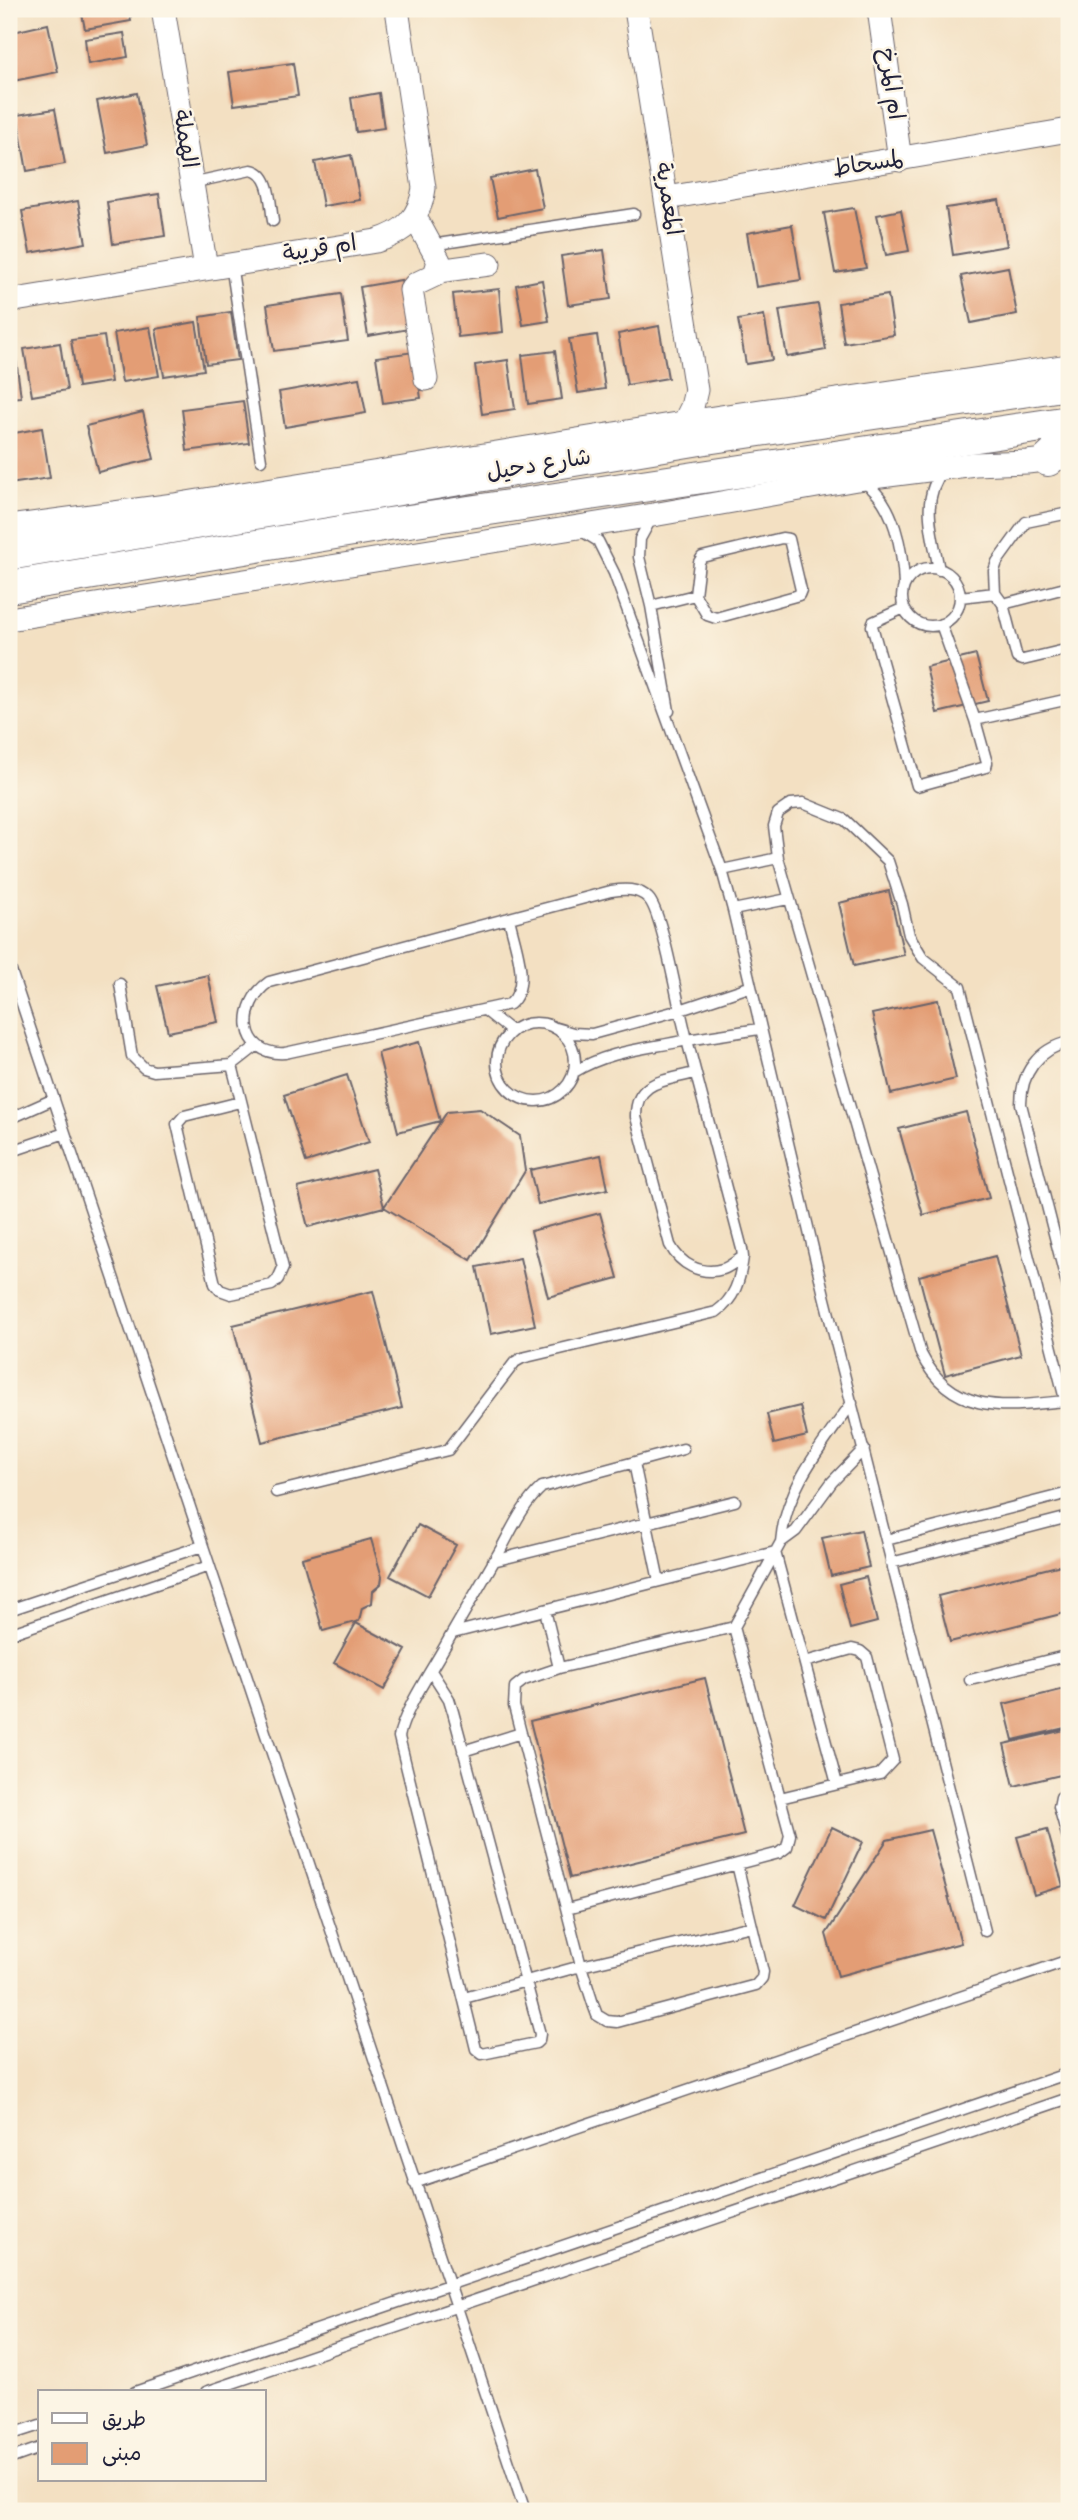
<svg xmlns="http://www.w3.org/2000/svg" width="1078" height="2520" font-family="'Indie Flower','Playpen Sans Arabic',sans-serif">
<rect width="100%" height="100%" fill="#fcf5e5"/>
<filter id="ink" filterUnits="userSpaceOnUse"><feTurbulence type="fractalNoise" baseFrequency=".0143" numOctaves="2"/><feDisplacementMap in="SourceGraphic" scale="14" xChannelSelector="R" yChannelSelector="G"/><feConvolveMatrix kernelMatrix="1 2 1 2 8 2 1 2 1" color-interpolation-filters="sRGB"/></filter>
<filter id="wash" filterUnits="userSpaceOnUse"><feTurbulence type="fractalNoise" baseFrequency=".00686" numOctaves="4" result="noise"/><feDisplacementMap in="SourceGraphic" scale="28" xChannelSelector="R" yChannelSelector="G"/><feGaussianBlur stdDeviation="1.57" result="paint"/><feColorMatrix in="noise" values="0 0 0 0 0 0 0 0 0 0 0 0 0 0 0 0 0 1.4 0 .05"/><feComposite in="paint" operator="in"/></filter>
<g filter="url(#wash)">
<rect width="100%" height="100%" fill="#f3e0c2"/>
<g id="blocks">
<path fill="#e39d74" d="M 81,9 L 129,9 L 131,21 L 85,29 Z
M 48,24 L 58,72 L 13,81 L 9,62 L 9,33 Z
M 124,33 L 128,57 L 88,64 L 85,39 Z
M 293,63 L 298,96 L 234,105 L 229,72 Z
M 137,93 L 147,145 L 107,153 L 97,101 Z
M 379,93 L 384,128 L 356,132 L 351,98 Z
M 55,109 L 65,164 L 27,171 L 17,115 Z
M 351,155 L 360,200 L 323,206 L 315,162 Z
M 535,169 L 543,208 L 498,217 L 490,178 Z
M 159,194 L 165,236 L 113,244 L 107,202 Z
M 999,200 L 1007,246 L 953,255 L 946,208 Z
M 78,201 L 86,243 L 30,253 L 22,211 Z
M 854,208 L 866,268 L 835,273 L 824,213 Z
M 901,210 L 909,251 L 886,255 L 877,215 Z
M 792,225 L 801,280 L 756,287 L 747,233 Z
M 604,250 L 611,299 L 568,305 L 561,256 Z
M 1008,267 L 1017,314 L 971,323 L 961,276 Z
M 401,280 L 409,329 L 368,336 L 360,287 Z
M 542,280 L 549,321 L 523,325 L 516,285 Z
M 499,289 L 503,332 L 458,337 L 453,294 Z
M 341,294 L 348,341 L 274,351 L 267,305 Z
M 888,295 L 894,335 L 844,343 L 838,303 Z
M 818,304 L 826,350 L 787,357 L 779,310 Z
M 231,312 L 238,360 L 206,364 L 200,317 Z
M 764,315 L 772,360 L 746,364 L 738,320 Z
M 196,322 L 204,370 L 164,376 L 156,329 Z
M 659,326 L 668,378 L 627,385 L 618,334 Z
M 150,327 L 159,376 L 122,382 L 114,333 Z
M 597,335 L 605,389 L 578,393 L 569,339 Z
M 104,336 L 111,382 L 78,387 L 71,340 Z
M 60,343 L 67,390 L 32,396 L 24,349 Z
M 555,351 L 562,399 L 528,404 L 522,355 Z
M 15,352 L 21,397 L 9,398 L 9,353 Z
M 414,352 L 421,398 L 383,403 L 376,357 Z
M 508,360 L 515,409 L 482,414 L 475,365 Z
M 359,378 L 366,413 L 285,427 L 279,392 Z
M 243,401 L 249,443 L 187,451 L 182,409 Z
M 143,412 L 154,459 L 98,472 L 86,426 Z
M 42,428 L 50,478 L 9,484 L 9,434 Z
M 976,655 L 988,701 L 937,713 L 926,667 Z
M 889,891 L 904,955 L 854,966 L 839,903 Z
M 208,975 L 218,1022 L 168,1032 L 157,986 Z
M 938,1000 L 956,1079 L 891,1094 L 872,1014 Z
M 419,1042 L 440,1121 L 398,1132 L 378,1053 Z
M 347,1075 L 369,1142 L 306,1162 L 284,1095 Z
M 480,1109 L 520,1136 L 525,1171 L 471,1260 L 384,1207 L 447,1112 Z
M 966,1112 L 989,1198 L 923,1215 L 899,1129 Z
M 601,1155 L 608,1189 L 538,1204 L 530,1170 Z
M 374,1169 L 384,1207 L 308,1227 L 298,1188 Z
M 600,1213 L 618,1278 L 548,1297 L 531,1231 Z
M 995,1256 L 1021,1355 L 945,1375 L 919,1276 Z
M 520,1258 L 535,1325 L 491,1334 L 477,1267 Z
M 373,1291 L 402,1408 L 262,1442 L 233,1325 Z
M 800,1406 L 807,1436 L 774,1444 L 767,1414 Z
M 418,1525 L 456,1545 L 428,1596 L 390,1576 Z
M 861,1530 L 869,1567 L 831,1576 L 822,1538 Z
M 371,1539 L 382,1577 L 381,1584 L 373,1591 L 372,1603 L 362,1608 L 359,1621 L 323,1631 L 302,1558 Z
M 1069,1563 L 1069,1612 L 950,1642 L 938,1596 Z
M 866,1577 L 877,1622 L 850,1629 L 839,1584 Z
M 356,1623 L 406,1650 L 384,1690 L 334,1663 Z
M 705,1678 L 744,1835 L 570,1878 L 530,1721 Z
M 1069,1688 L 1069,1727 L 1013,1740 L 1004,1704 Z
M 1069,1729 L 1069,1773 L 1014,1786 L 1004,1744 Z
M 832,1827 L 863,1842 L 826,1920 L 795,1905 Z
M 1047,1829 L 1063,1886 L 1034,1895 L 1017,1837 Z
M 930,1830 L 961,1943 L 838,1976 L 826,1934 L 887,1840 Z"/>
</g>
</g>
<g filter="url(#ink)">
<use href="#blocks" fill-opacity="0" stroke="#6b646a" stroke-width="2"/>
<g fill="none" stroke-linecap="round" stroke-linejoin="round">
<g stroke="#6b646a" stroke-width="13">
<path id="service" d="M 191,183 L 251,170 C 271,173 270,204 273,221
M 431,245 L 634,214
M 231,264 L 261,460
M 863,482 C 895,501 903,552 904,586
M 1069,513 L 1026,522 L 997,562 L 994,571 L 995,593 L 1003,604 L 1017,658 L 1023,660 L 1069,649
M 652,517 L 640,539 L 639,557 L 651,606 L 669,711
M 580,530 L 598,541 L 614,573 L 722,870 L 733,910 L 824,1295 L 985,1931
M902 597a29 29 0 1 1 58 0a29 29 0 1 1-58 0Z
M 939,570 C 933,535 919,499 944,469
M 960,597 L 995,593
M 1003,604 L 1069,587
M 651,606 L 695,595 L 707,615 L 716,618 L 799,595 L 801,590 L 789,539 L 782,538 L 702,557 L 699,562 L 695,595
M 904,608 L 873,622 L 872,626 L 917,786 L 986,767 L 987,763 L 975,720 L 1069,699
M 941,624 L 975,720
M 722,870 L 778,858
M 733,910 L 788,899
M 509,918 C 514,944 532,984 510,1004 L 285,1053 C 239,1056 237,1004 269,982 L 611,891 C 624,889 638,888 648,898 C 661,910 675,988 680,1010 L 592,1034 L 573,1033 L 556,1028
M 9,965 L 525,2511
M 120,984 L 132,1056 L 144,1068 L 154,1071 L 232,1065
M 749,987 L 680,1010 L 687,1040 L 759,1029
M 486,1011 L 511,1031
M497 1062a39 39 0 1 1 78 0a39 39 0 1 1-78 0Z
M 1069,1042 C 1038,1049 1021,1073 1021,1104 L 1069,1292
M 574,1072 C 610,1050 647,1049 687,1040 L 742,1249 L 743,1257 C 736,1261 729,1267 723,1269 C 701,1276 680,1264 670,1245 L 636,1117 C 635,1080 666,1081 694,1073
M 240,1102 L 184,1116 L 177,1124 L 215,1284 L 220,1290 L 231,1294 L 272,1285 L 278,1279 L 283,1268 L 232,1065 L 255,1047
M 9,1119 L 54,1099
M 9,1152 L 65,1133
M 1065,1401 C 1007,1407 952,1416 921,1354 L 778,858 L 774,826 L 778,813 L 791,804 L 803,803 L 845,820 L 888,861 L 902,904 L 909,935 L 923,958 L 960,987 L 1069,1415
M 634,1463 L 659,1581
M 276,1492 L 448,1450 L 515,1362 L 522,1358 L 716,1312 C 735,1299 740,1280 743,1257
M 886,1540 L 1069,1493
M 781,1542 C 785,1489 822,1445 852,1403
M 493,1561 L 735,1501
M 891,1563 L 1069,1517
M 9,1610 L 202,1546
M 545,1610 L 559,1668
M 734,1627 L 559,1668 L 524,1680 L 515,1687 L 514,1706 L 581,1966 L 594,2007 L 597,2015 L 607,2021 L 617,2022 L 756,1985 L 762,1978 L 763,1972 L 737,1864
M 453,1633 L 775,1552 L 837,1784
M 9,1634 L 209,1566
M 431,1671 L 449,1699 L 453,1712 L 540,2034 L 539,2040 L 536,2043 L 482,2054 L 476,2049 L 399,1737 C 404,1709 436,1664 450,1637 C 467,1608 484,1578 501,1549 C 513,1527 523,1504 542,1487 L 683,1449
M 970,1680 L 1069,1655
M 463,1751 L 521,1733
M 1069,1792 L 1061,1797 L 1059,1807 L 1069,1842
M 780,1798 L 880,1774 L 893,1760 L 867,1657 L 860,1651 L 852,1649 L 805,1662
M 567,1909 L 779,1853 L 787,1847 L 790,1835 L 734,1627 L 781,1542 L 796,1531 L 832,1482 L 864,1449
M 464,1998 L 581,1966 L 752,1926
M 414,2183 L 1069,1960
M 135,2392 L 1069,2073
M 206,2392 L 1069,2098
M 9,2435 L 40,2425
M 9,2459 L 40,2448"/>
</g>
<g stroke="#6b646a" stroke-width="25">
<path id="minor" d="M 163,9 L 206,268
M 636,9 L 696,390 L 692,407 L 684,423
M 879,9 L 900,160
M 667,198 L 1069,130
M 415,217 L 439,261 L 435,275 L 416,284 L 411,290 L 426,379
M 438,271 L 489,264
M 9,301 L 376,241 C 404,233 420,218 424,188 L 397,9
M 9,527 L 174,505 L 720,417 L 1069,366
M 9,619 L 653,515 L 857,479 L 975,464 L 1027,462 L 1063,458"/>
</g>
<g stroke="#6b646a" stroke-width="34">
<path id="secondary" d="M 1048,460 L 1069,440
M 9,554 L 706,438 L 1069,384
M 9,587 L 389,524 L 1069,422"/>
</g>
<use href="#service" stroke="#fff" stroke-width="10"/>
<use href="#minor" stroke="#fff" stroke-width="23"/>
<use href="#secondary" stroke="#fff" stroke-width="32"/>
</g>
</g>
<g text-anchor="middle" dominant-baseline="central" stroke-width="5" stroke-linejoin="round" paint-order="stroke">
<g font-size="23" fill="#22223b" stroke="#fcf5e5">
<text transform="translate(890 84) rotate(82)">ام المرخ</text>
<text transform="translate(184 139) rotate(81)">الهملة</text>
<text transform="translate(868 165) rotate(-9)">لمسحاط</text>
<text transform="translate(667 199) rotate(81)">المعمرية</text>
<text transform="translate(320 250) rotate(-9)">ام قريبة</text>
<text transform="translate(539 466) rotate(-9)">شارع دحيل</text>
</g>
</g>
<rect width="1078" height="2520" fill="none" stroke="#fcf5e5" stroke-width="35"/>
<rect x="38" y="2390" width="228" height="91" fill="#fcf5e5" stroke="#a5a1a1" stroke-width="2"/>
<rect x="52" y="2413" width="35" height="10" fill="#ffffff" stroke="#a5a1a1" stroke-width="2"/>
<text x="102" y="2426" font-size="21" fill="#22223b">طريق</text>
<rect x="52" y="2443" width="35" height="21" fill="#e39d74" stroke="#a5a1a1" stroke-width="2"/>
<text x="102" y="2460" font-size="21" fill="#22223b">مبنى</text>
</svg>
